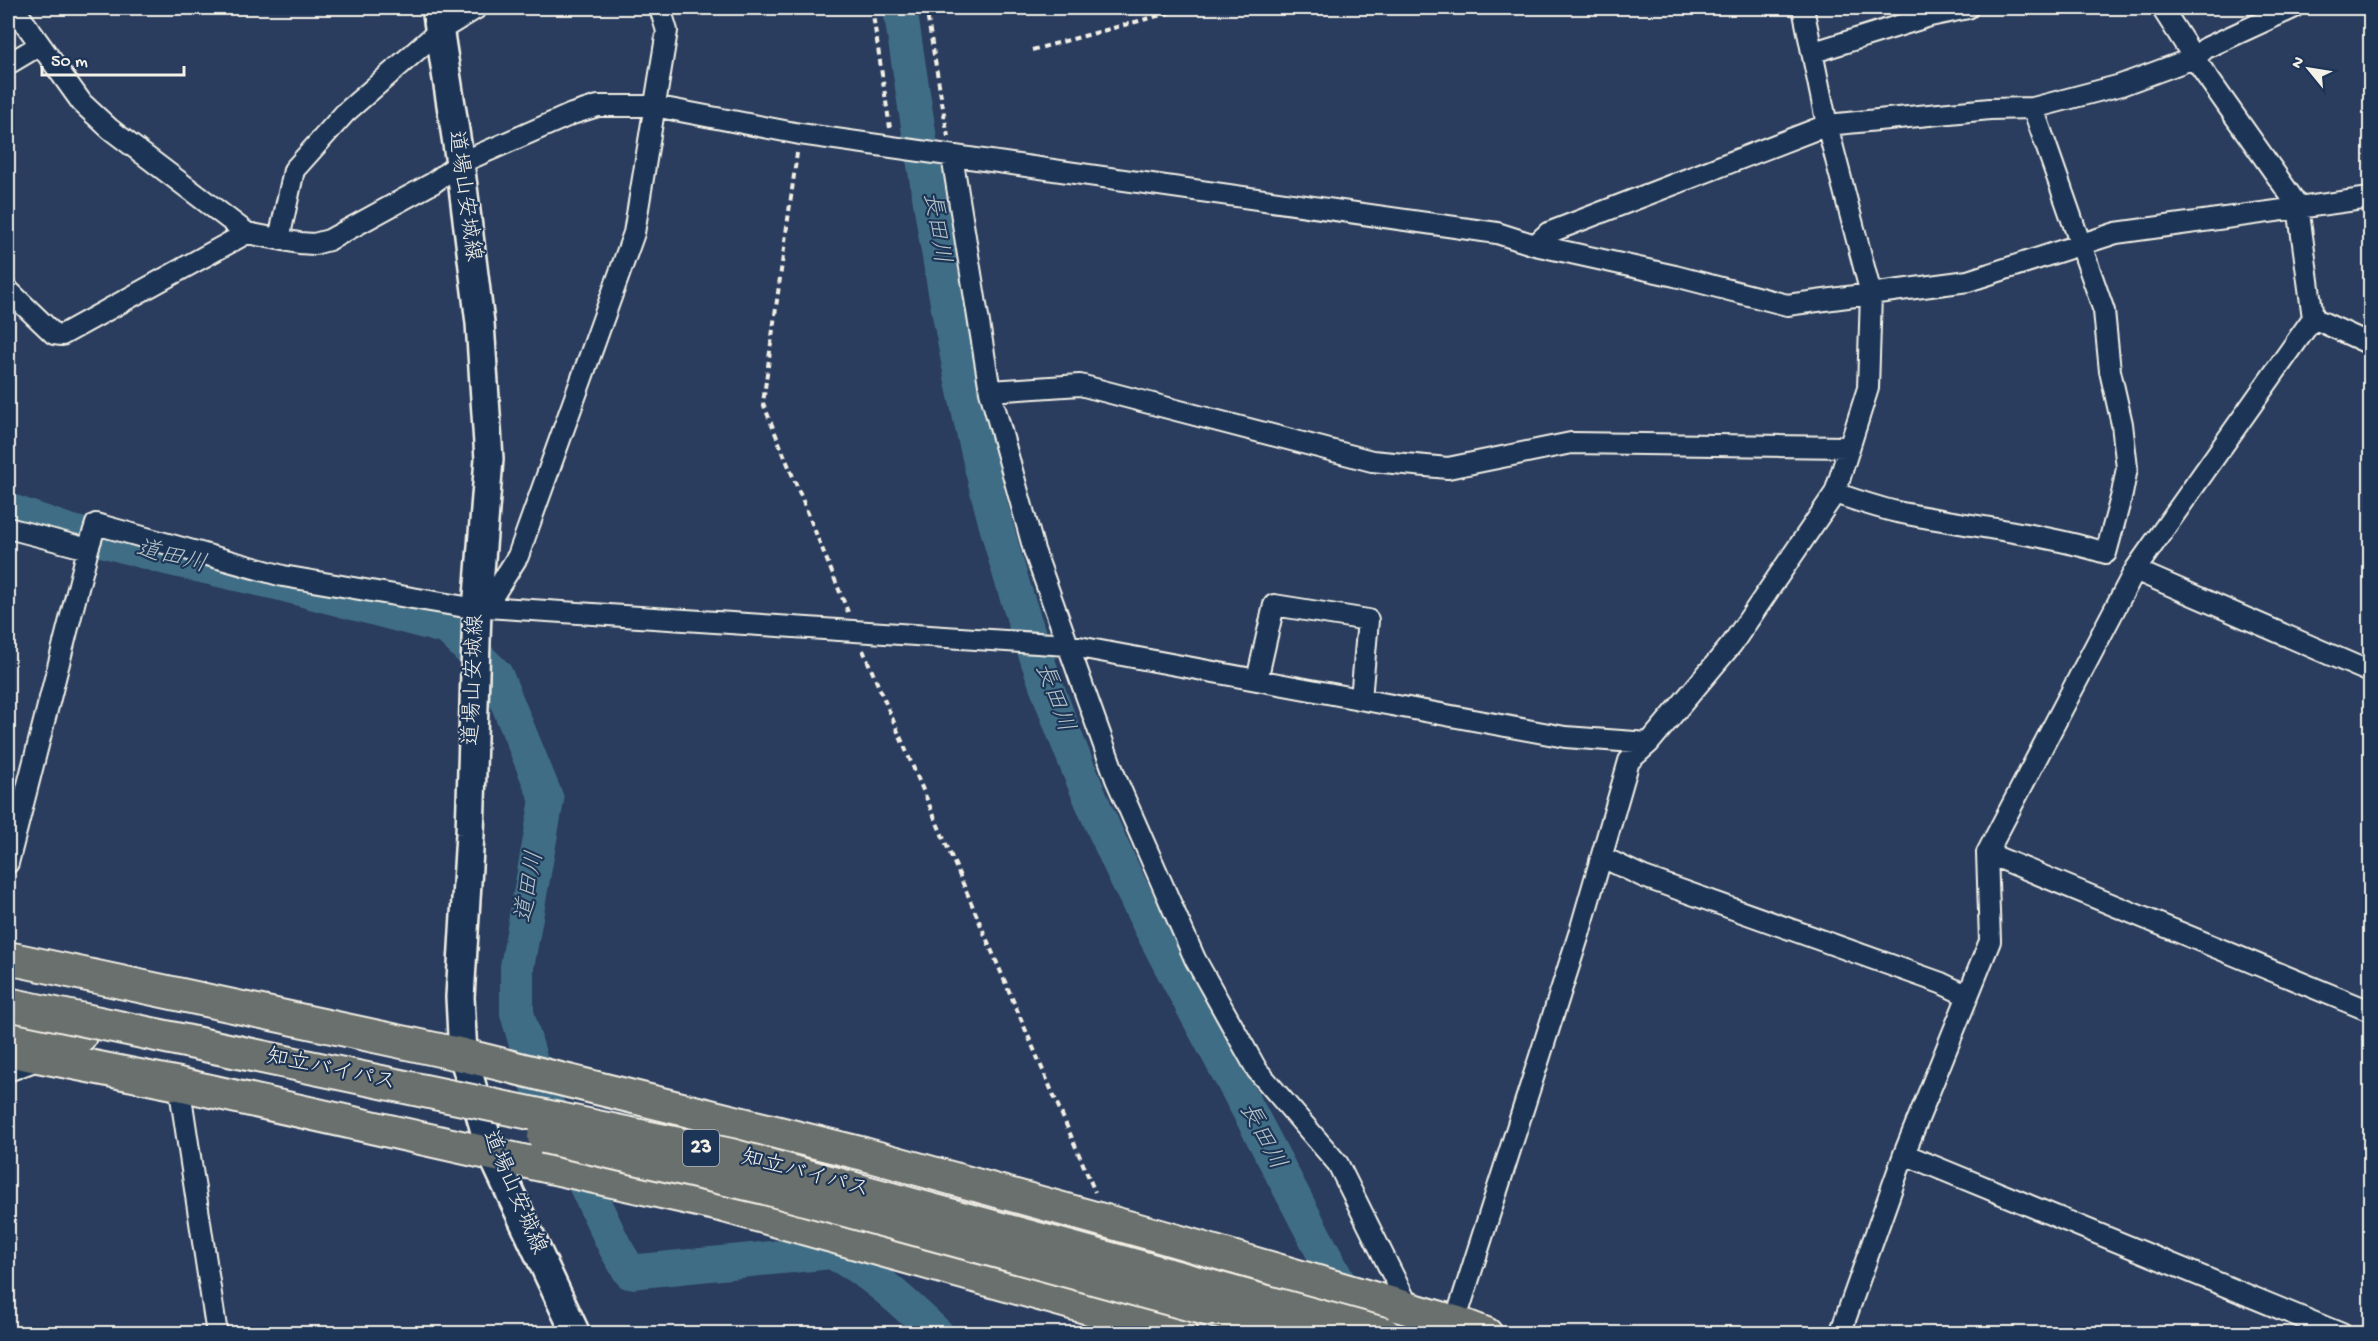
<svg xmlns="http://www.w3.org/2000/svg" width="2378" height="1341" font-family="'Gochi Hand','Klee One',sans-serif">
<rect width="100%" height="100%" fill="#2a3d5e"/>
<filter id="ink" filterUnits="userSpaceOnUse"><feTurbulence type="fractalNoise" baseFrequency=".0167" numOctaves="2"/><feDisplacementMap in="SourceGraphic" scale="12" xChannelSelector="R" yChannelSelector="G"/><feConvolveMatrix kernelMatrix="1 2 1 2 8 2 1 2 1" color-interpolation-filters="sRGB"/></filter>
<g filter="url(#ink)">
<g fill="none" stroke-linecap="round" stroke-linejoin="round">
<path stroke="#416d86" stroke-width="34" d="M 900,8 C 931,209 957,408 1019,604 C 1046,690 1079,776 1117,858 C 1157,945 1205,1028 1250,1113 C 1285,1178 1318,1245 1354,1311
M 8,510 L 66,530 L 166,558 L 285,585 L 448,628 L 496,675 L 547,800 L 517,967 L 517,1013 L 538,1086 L 615,1247 L 630,1272 L 831,1252 C 871,1271 905,1304 937,1334"/>
<g stroke="#f4f1e8" stroke-width="24">
<path id="minor" d="M 14,8 L 82,103 L 110,129 L 247,233 L 299,243 L 314,244 L 329,240 L 433,183 L 460,163 L 572,114 L 598,106 L 654,106 L 800,134 L 1497,233 L 1535,245 L 1675,276 L 1787,305 L 1968,281 L 2116,233 L 2370,198
M 1814,52 L 1930,16 L 1968,8
M 8,64 L 40,45
M 952,156 L 990,391 L 1034,550 L 1116,779 L 1195,959 L 1257,1070 L 1338,1164 L 1422,1334
M 279,239 L 294,170 L 345,113 L 439,31 L 477,8
M 1535,245 L 1548,233 L 1827,125 L 1990,109 L 2033,108 L 2121,85 L 2194,58 L 2206,48 L 2293,8
M 8,290 L 54,334 L 62,335 L 247,233
M 2313,318 L 2370,344
M 990,391 L 1080,385 L 1372,461 L 1448,468 L 1571,443 L 1848,447
M 1835,493 C 1855,500 1876,507 1897,512 C 1966,526 2038,532 2106,553 L 2122,494 L 2127,468 L 2122,424 L 2110,371 L 2104,311 L 2033,108
M 8,528 L 88,549
M 2135,570 L 2370,672
M 486,607 L 518,556 L 634,233 L 667,31 L 660,8
M 1257,680 L 1274,605 L 1368,620 L 1361,699
M 1987,853 L 2370,1011
M 1602,857 L 1644,877 L 1941,983 L 1966,995
M 8,863 L 88,549 L 96,524 L 283,576 L 477,609 L 486,607 L 1068,645 L 1565,737 L 1649,743
M 8,1071 L 40,1059
M 179,1084 L 217,1334
M 1904,1154 L 2342,1334
M 1455,1322 L 1580,931 L 1629,761 L 1649,743 L 1732,644 L 1835,493 L 1868,388 L 1871,294 L 1827,125 L 1803,8
M 1840,1334 L 1904,1154 L 1990,941 L 1987,853 L 2135,570 L 2313,318 L 2298,206 L 2194,58 L 2162,8"/>
</g>
<g stroke="#f4f1e8" stroke-width="32">
<path id="secondary" d="M 436,8 L 460,163 L 480,323 L 489,459 L 477,609 L 470,834 L 460,997 L 463,1055 L 491,1152 L 576,1334"/>
</g>
<g stroke="#f4f1e8" stroke-width="36">
<path id="trunk" d="M 8,958 L 463,1055 L 864,1154 L 1160,1236 L 1455,1322 L 1486,1334
M 8,1026 L 80,1036
M 8,1050 L 179,1084 L 724,1206 L 1182,1334"/>
</g>
<path stroke="#f4f1e8" stroke-width="4" stroke-dasharray="6 4.5" stroke-linecap="butt" d="M 872,8 L 890,128
M 926,8 L 948,137
M 1032,50 L 1187,8
M 797,153 L 763,403 L 848,612
M 863,650 L 1095,1192"/>
<use href="#minor" stroke="#1d3557" stroke-width="20"/>
<use href="#secondary" stroke="#1d3557" stroke-width="27"/>
<use href="#trunk" stroke="#6b706d" stroke-width="32"/>
<g stroke="#f4f1e8" stroke-width="36" stroke-linecap="butt">
<path id="trunk-bridge" d="M 8,1004 L 731,1155 L 1384,1334
M 544,1137 L 765,1188 L 1298,1334"/>
</g>
<use href="#trunk-bridge" stroke="#6b706d" stroke-width="32"/>
</g>
</g>
<g text-anchor="middle" dominant-baseline="central" stroke-width="4.5" stroke-linejoin="round" paint-order="stroke">
<rect fill="#1d3557" stroke="#b4b9bc" stroke-width="1.5" x="683" y="1130" width="36" height="36" rx="4.5"/>
<g font-size="21" font-weight="bold" fill="#f4f1e8">
<text x="701" y="1148">23</text>
</g>
<g font-size="22" fill="#f4f1e8" stroke="#1d3557">
<text transform="translate(463 196) rotate(82)">道場山安城線</text>
<text transform="translate(475 680) rotate(-88)">道場山安城線</text>
<text transform="translate(331 1071) rotate(12)">知立バイパス</text>
<text transform="translate(805 1175) rotate(15)">知立バイパス</text>
<text transform="translate(513 1193) rotate(67)">道場山安城線</text>
</g>
<g font-size="24" font-style="italic" fill="#b5c3c6" stroke="#1d3557">
<text transform="translate(935 228) rotate(81)">長田川</text>
<text transform="translate(171 558) rotate(14)">道田川</text>
<text transform="translate(1053 698) rotate(70)">長田川</text>
<text transform="translate(531 887) rotate(-80)">道田川</text>
<text transform="translate(1261 1137) rotate(62)">長田川</text>
</g>
</g>
<rect width="2378" height="1341" fill="none" stroke="#1d3557" stroke-width="30"/>
<rect x="15" y="15" width="2348" height="1311" fill="none" stroke="#f4f1e8" stroke-width="2" filter="url(#ink)"/>
<g transform="translate(2309 69) rotate(300)" stroke="#1d3557" stroke-width="4.5" paint-order="stroke">
<path d="M0-4.5L10 22L0 15L-10 22Z" fill="#f4f1e8"/>
<text y="-9" font-size="16" font-weight="bold" text-anchor="middle" fill="#f4f1e8">N</text>
</g>
<path d="M42 66v9h142v-9" fill="none" stroke="#f4f1e8" stroke-width="3"/>
<text x="51" y="66" font-size="18" fill="#f4f1e8" stroke="#1d3557" stroke-width="4.5" paint-order="stroke">50 m</text>
</svg>
